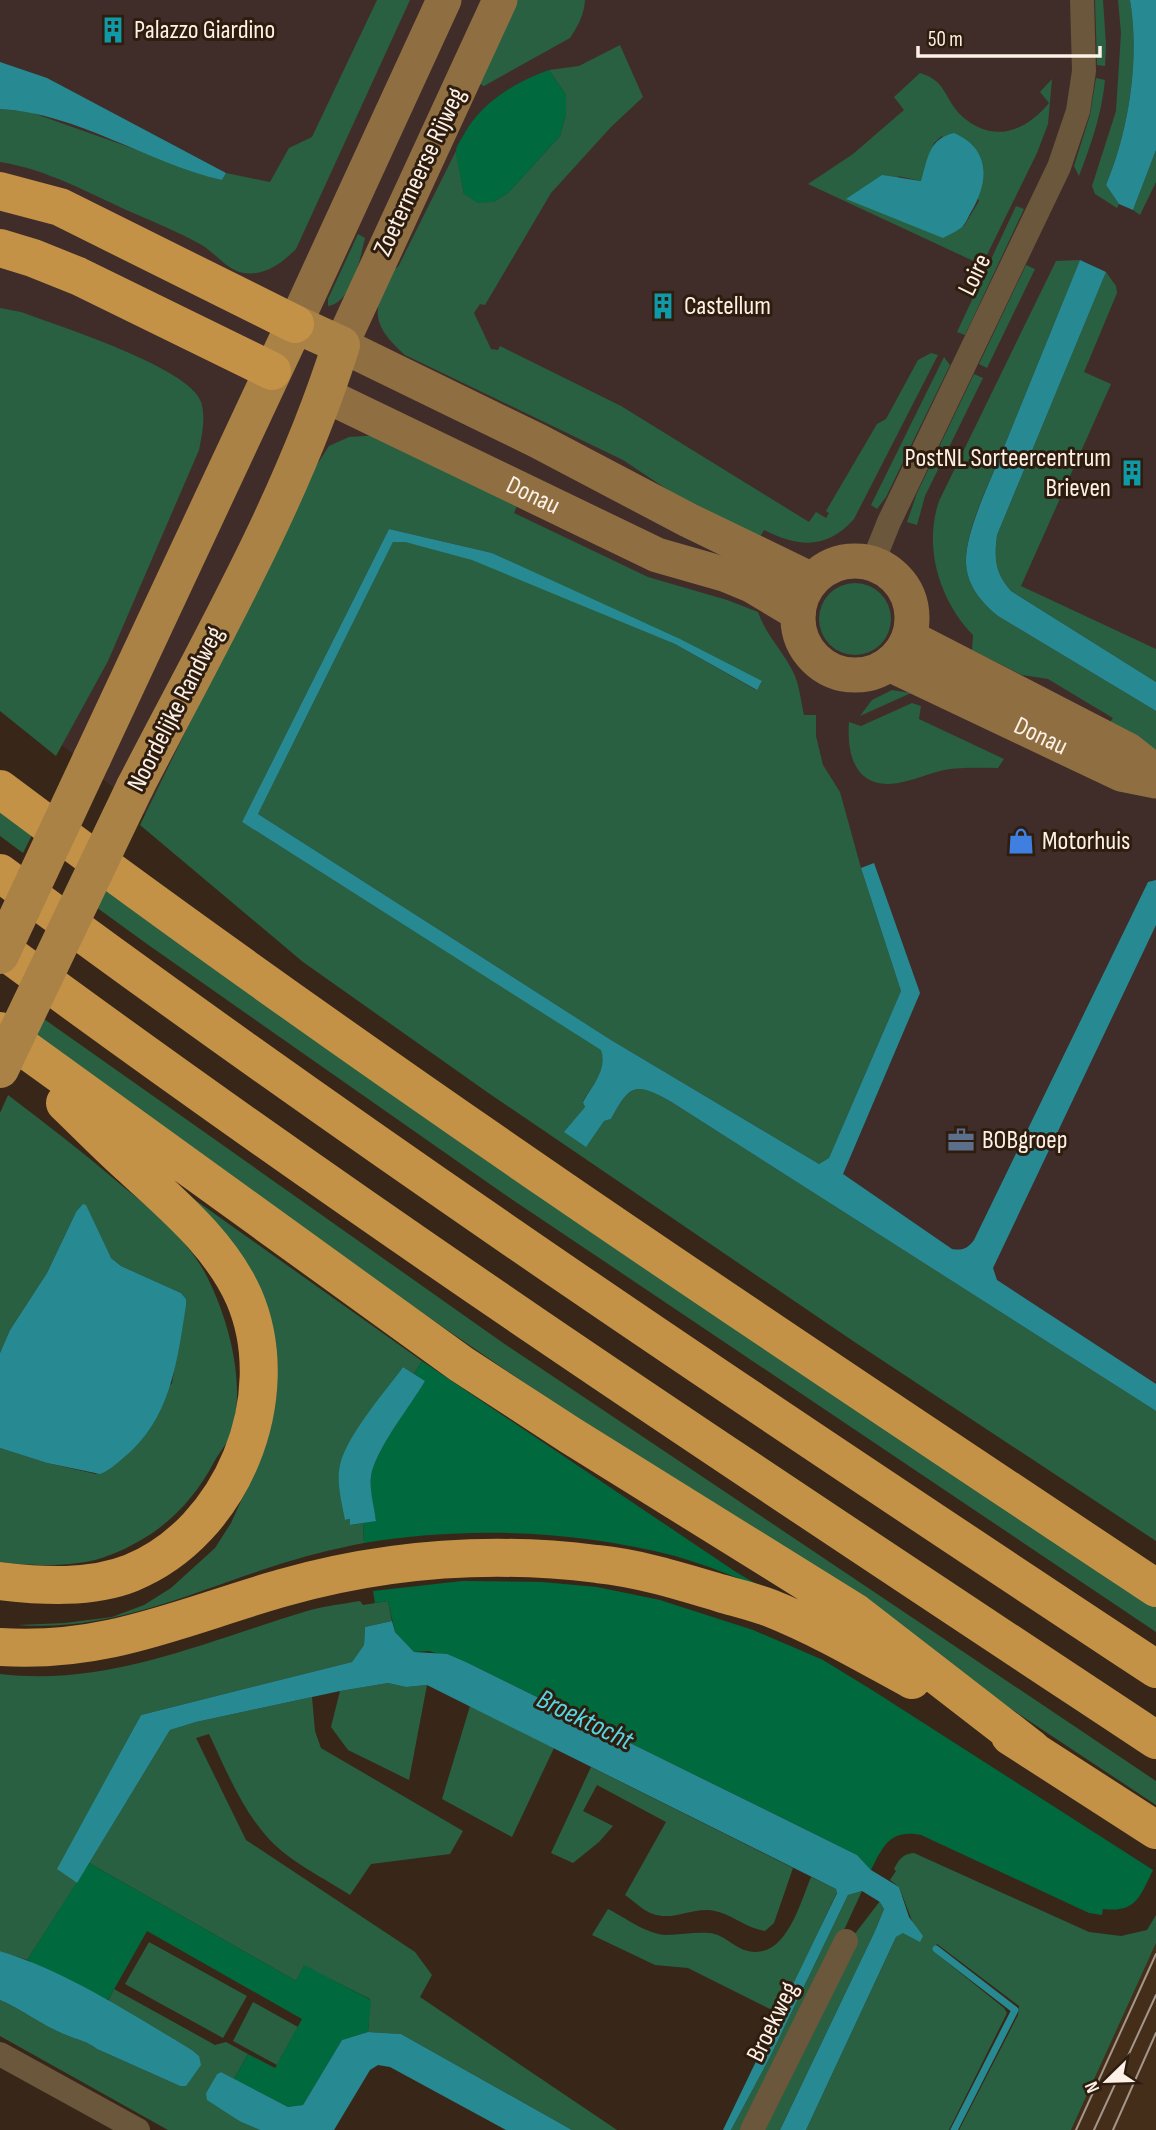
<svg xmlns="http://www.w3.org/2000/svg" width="1156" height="2130" font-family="'Sofia Sans Condensed',sans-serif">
<rect width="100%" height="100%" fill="#382718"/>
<path fill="#442d19" d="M 1156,1943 L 1156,2130 L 1071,2130 L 1134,1990 Z"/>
<path fill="#402d29" d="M 0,0 L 1156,0 L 1156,1494 L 152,820 L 44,730 L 0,699 Z"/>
<path fill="#286041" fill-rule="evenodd" d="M 377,0 L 410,0 L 296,249 C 282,263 265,276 244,273 C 226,270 215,252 200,244 C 178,232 154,222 131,212 C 89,193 46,169 0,162 L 0,109 L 30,112 L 222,180 L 226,173 L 270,182 L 289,148 L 312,137 Z
M 514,0 L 585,0 C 584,15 578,26 570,38 L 484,86 L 480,84 Z
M 1095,0 L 1103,0 L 1106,45 L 1105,66 L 1097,65 Z
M 1118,0 L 1130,0 C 1140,58 1129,131 1106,185 L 1119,204 L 1117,208 L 1095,194 L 1092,186 L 1116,111 L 1121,33 Z
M 620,45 L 643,97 L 611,127 L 551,193 L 485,305 L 480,304 L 474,313 L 491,349 L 498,350 L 500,346 L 621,406 L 809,522 L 816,512 L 826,518 L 829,513 L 826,511 L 877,424 L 886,419 L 918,360 L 931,353 L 938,355 L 854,519 C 827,550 798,547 764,530 L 755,546 L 743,540 L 623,460 L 405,355 C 371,324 374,314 386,273 L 398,267 L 456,151 L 464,194 L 493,202 L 508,193 L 560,136 L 566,114 L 566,95 L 549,70 L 579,66 Z
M 920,73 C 948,81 944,101 964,118 C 995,144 1027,130 1049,103 L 1040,92 L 1052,79 L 1048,124 L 1037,153 L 982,265 L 808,184 L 853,154 L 904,110 L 894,97 ZM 942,136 L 979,201 L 964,226 L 897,176 L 922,181 L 934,143 Z
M 1096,78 L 1105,80 C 1102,113 1091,145 1079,176 L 1074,166 L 1090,115 Z
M 1156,150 L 1156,182 L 1140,215 L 1133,210 Z
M 1016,206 L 1024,209 L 965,335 L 957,332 Z
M 358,234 L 365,238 C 360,258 353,302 328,306 L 328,299 Z
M 1080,260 C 1054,324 1028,388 1002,452 C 989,484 965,530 966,563 C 967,586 982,603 998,616 L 1156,711 L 1156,754 L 1110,722 L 1113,718 L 1048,679 L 1022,675 L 972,650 L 973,635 C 940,601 923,548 939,501 L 1056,261 Z
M 1026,265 L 1035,269 L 987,368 L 979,364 Z
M 1106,272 L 1116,286 L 1117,293 L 1084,372 L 1111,384 L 1021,586 L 1156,649 L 1156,682 L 1011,591 C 995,573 994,559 997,535 Z
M 0,308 L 21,312 C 56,325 191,368 201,402 C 206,418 202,434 199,450 L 108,661 L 56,756 L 0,711 Z
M 944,357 L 950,365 L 886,497 L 877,509 L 871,505 Z
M 974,374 L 983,378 L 925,496 L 917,525 L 907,522 L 917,493 Z
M 380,435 L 518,503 L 514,513 L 648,577 L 727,600 L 758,612 C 766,636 785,653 795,676 C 800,688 801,703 804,715 L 816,715 L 816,736 L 823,765 L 840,792 L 861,868 L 901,991 L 829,1158 L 819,1164 L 611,1040 L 258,814 L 393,542 L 405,542 L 472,559 L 675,644 L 756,690 L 762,682 L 492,553 L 389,529 L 242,822 L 602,1050 C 608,1069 592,1086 583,1101 L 585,1107 L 565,1132 L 585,1146 L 604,1121 L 611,1119 C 630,1084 636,1082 670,1101 L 1156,1411 L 1156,1541 L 853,1341 L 487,1092 L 303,962 L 140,825 L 312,472 L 329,446 L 349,437 Z
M819 619a36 36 0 1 1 72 0a36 36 0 1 1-72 0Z
M 892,690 L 911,693 L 860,716 L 872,700 Z
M 912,703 L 921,706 L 919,719 L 1004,759 L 998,768 C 980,768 962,767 944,770 C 931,773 919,778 907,781 C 861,794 846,763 849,722 L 861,726 Z
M 0,809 L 33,833 L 23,853 L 0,836 Z
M 106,886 L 1156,1605 L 1156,1632 L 504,1194 L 147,944 L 96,907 Z
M 44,1019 L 506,1345 L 1156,1781 L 1156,1805 L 690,1496 L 361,1271 L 35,1039 Z
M 8,1095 C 46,1124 84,1153 120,1184 C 151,1209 184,1236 204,1271 C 228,1315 250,1392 228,1440 C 224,1447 218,1455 214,1462 C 191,1506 157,1537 110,1555 C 80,1568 32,1566 0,1562 L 0,1448 L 47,1463 L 96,1474 L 172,1383 L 186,1299 L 181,1293 L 121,1266 L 111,1258 L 76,1212 L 47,1273 L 10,1330 L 0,1353 L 0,1113 Z
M 167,1180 L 422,1361 L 414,1374 L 403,1367 L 350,1443 L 346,1520 L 350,1519 L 351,1525 L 363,1523 L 364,1543 C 333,1549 301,1557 271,1567 C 188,1594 108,1632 18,1625 L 65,1623 L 112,1617 L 144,1605 L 171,1588 L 215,1548 L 231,1523 L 255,1470 L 265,1367 Z
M 360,1601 L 363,1605 L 388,1601 L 392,1621 L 365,1627 L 364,1645 L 352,1662 L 141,1715 L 58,1869 L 77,1883 L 27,1960 L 0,1951 L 0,1674 C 108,1687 206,1641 307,1611 C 324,1606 342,1604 360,1601 Z
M 388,1683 L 406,1687 L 427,1685 L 409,1780 L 348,1750 L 331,1727 L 340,1691 Z
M 312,1697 L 315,1731 L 321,1748 L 463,1831 L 450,1854 L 371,1864 L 350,1895 C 324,1878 290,1862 269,1839 C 242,1810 226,1770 209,1734 L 196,1738 L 246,1840 L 415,1952 L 432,1975 L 420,1997 L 617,2130 L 572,2130 L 401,2034 L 368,2032 L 370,1999 L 304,1966 L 296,1981 L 89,1863 L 170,1730 L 196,1722 Z
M 470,1706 L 554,1748 L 512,1837 L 442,1799 Z
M 591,1767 L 793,1868 L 774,1923 L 765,1931 C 747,1928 735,1917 719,1912 C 696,1904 675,1922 653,1914 C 643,1911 633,1900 625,1895 L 666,1822 L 597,1785 L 583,1811 L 613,1826 L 599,1842 L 573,1863 L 551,1853 Z
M 914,1853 L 1089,1932 L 1121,1936 L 1147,1930 L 1156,1915 L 1156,1943 L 1071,2130 L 959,2130 L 1018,2015 L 1019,2006 L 937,1944 L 932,1950 L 1004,2008 L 1007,2013 L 949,2130 L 806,2130 L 896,1937 L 914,1926 L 899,1887 L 890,1880 L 896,1871 L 894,1869 C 899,1859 903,1854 914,1853 Z
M 811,1877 L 836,1889 L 837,1892 L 780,2014 L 688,1968 L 655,1965 L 592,1935 L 608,1909 C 626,1918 646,1934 666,1935 C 680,1935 695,1932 709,1933 C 724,1934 734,1948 748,1951 C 786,1960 800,1903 811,1877 Z
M 862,1891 L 826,1969 L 747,2130 L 731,2130 L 770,2057 L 848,1895 Z
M 880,1901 L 884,1909 L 875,1931 L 780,2130 L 758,2130 L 854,1935 Z
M 149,1942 L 247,1996 L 223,2038 L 125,1984 Z
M 114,1989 L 215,2045 L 226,2042 L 248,2054 L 234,2079 L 221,2072 L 217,2074 L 206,2093 L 241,2122 L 260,2130 L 168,2130 L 0,2036 L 0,2000 C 23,2010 43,2026 66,2035 C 78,2040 87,2041 97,2049 L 180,2086 L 199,2056 L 192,2050 L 108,2001 Z
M 253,2002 L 298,2027 L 277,2065 L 233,2041 Z"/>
<path fill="#00693d" d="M 549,70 L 566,95 L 566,114 L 560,136 L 508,193 L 493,202 L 478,203 L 464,194 C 463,186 455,154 456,151 C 456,146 461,140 463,136 C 480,103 515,82 549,70 Z
M 422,1361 L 736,1572 L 765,1589 C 736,1577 706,1565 675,1556 C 575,1530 467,1526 364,1543 L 363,1523 L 376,1520 C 373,1505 368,1487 372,1471 C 380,1444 409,1407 425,1381 L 414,1374 Z
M 462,1581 L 542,1582 L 597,1587 L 660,1600 L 753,1630 L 823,1660 L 872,1690 L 1153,1870 C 1140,1896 1137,1913 1103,1909 L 1102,1915 L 1089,1913 L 921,1835 C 890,1829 883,1846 871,1870 L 857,1855 L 468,1663 L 429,1651 L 414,1652 L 395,1632 L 388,1601 L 375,1603 L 373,1591 Z
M 89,1863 L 296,1981 L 304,1965 L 371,2000 L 368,2032 L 342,2040 L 303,2105 L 288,2107 L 234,2079 L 248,2054 L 275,2068 L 302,2019 L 147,1931 L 108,2000 L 27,1960 Z"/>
<path fill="#278a93" d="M 1130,0 L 1156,0 L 1156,150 L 1133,210 L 1119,204 L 1106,185 C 1129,131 1140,58 1130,0 Z
M 0,62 L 47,78 L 226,173 L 222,180 C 147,163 78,113 0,109 Z
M 954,133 C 991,149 989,182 971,212 C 968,217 966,223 962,227 C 957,231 949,235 943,238 L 846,199 L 882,175 L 921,181 C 928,159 928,139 954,133 Z
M 1080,260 L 1106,272 L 997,535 C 994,559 995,573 1011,591 L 1156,682 L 1156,711 L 998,616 C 982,603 967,586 966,563 C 965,532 990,482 1002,452 C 1028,388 1054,324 1080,260 Z
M 389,529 L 492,553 L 680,639 L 762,681 L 757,690 L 675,644 L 472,560 L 405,542 L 393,542 L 258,814 L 611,1040 L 819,1164 L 829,1158 L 901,991 L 861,868 L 874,863 L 920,993 L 843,1174 L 952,1249 C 963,1251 968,1248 974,1240 L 1148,882 L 1156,880 L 1156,925 L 993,1268 L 997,1280 L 1156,1384 L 1156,1411 L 670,1101 C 635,1082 630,1084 611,1119 L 604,1121 L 586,1147 L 564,1132 L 585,1107 L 583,1102 C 592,1086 608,1069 601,1050 L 242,822 Z
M 83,1204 L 86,1205 L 111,1258 L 121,1266 L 181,1293 L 186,1299 L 186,1305 C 177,1362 171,1420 122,1459 C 115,1465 108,1471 100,1474 L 47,1463 L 0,1448 L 0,1353 L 10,1330 L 47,1273 L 76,1212 Z
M 403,1367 L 425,1381 C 409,1408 381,1442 372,1471 C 368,1487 374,1505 376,1521 L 350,1525 L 350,1519 L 345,1520 C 342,1502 336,1483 340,1465 C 347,1435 385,1392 403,1367 Z
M 392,1621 L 395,1632 L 414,1652 L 447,1654 L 468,1663 L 857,1855 L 871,1870 L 899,1887 L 909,1917 L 923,1936 L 920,1942 L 903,1933 L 896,1937 L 806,2130 L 780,2130 L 875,1931 L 884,1909 L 880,1902 L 862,1891 L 848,1895 L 770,2057 L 731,2130 L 723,2130 L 837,1893 L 836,1889 L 427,1685 L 406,1687 L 388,1683 L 340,1691 L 196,1722 L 170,1730 L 77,1883 L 57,1869 L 141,1715 L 352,1662 L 364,1645 L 365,1627 Z
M 0,1951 C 68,1972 131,2014 192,2050 L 199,2056 L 201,2065 L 186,2086 L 180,2086 L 97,2049 C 87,2041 78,2040 66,2035 C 43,2026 23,2010 0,2000 Z
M 368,2032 L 401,2034 L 572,2130 L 506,2130 L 390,2067 L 378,2065 L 370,2070 L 334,2130 L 260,2130 L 241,2122 L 207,2100 L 206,2093 L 217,2074 L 221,2072 L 288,2107 L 303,2105 L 342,2040 Z"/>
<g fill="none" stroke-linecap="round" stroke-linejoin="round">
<path stroke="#278a93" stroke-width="7" d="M 936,1949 L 1015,2010 L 954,2130"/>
<path stroke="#6b573b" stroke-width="24" d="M 872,564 L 889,522 L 1059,167 L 1078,111 L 1084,71 L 1082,0
M 0,2054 L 138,2130
M 752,2130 L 846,1941"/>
<g stroke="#8f6f41" stroke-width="35">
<path d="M 500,0 L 341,345 L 538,441 L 688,520 L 812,580"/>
<path d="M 295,324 L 444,0"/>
<path id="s1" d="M 325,395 L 657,555 L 727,575 L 751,585 L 798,613"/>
<circle cx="855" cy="618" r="57"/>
<path d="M 909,637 L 1128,750 L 1156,772"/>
<path id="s2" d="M 889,664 L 1121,774 L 1156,781"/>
</g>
<path stroke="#ab8245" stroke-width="38" d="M 92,758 L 295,324 L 341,345 C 292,501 209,643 135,787"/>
<path stroke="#c49247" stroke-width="38" d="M 0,191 L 60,207 L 295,324
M 0,248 L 33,258 L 78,276 L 272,371
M 0,789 C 375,1070 766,1329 1156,1588
M 0,873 C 376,1152 765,1411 1156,1669
M 0,948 C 376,1226 766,1482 1156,1740
M 0,1031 L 461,1364 L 570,1435 L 856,1613 L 1032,1749
M 0,1581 C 42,1586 91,1589 131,1573 C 232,1532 287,1397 244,1297 C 221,1245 174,1206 134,1169 C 110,1148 88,1125 65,1103
M 0,1647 C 106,1654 184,1616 282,1588 C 384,1559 492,1551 597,1564 C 638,1568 680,1581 720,1593 C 737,1598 754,1602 770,1608 C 820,1628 866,1655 912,1680
M 1010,1736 L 1156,1830"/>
<path stroke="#a4968a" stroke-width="2" d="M 1076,2130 L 1156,1954
M 1094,2130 L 1156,1995
M 1113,2130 L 1156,2033"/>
<path stroke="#ab8245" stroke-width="38" d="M 0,955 L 92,758
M 0,1069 L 135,787"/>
</g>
<defs>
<g id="building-bare" transform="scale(2.1)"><path d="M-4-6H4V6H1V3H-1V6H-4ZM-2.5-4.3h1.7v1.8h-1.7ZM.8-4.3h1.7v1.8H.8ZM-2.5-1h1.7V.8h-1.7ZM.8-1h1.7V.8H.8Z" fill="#0f9aa8" stroke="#2e1d0e" stroke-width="2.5" paint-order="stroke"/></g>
<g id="shop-bare" transform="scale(2.1)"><path d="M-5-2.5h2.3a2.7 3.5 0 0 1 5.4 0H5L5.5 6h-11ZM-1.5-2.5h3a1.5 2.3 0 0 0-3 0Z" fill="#3f7fe0" stroke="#2e1d0e" stroke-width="2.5" paint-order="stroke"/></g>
<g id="office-bare" transform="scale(2.1)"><path d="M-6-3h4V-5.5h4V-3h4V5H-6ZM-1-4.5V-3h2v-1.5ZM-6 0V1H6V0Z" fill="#5c6f8a" stroke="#2e1d0e" stroke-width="2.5" paint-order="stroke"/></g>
</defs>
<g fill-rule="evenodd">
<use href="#building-bare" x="113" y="30"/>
<use href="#building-bare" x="663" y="306"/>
<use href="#building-bare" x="1132" y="473"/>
<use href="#shop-bare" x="1021" y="841"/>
<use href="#office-bare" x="961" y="1140"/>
</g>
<g text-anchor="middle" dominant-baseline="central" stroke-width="6" stroke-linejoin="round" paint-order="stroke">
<g font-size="26" fill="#fdf1e7" stroke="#2e1d0e" text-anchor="start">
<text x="134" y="30">Palazzo Giardino</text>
<text x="684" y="306">Castellum</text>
<text x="1111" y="458" text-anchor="end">PostNL Sorteercentrum<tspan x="1111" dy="30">Brieven</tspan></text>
<text x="1042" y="841">Motorhuis</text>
<text x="982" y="1140">BOBgroep</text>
</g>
<g font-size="26" fill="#fdf1e7" stroke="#2e1d0e">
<text transform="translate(420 172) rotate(-65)">Zoetermeerse Rijweg</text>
<text transform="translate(975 275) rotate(-64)">Loire</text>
<text stroke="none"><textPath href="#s1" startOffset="231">Donau</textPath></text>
<text transform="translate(176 709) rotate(-63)">Noordelijke Randweg</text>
<text stroke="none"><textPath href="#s2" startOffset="168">Donau</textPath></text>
<text transform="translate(773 2022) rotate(-64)">Broekweg</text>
</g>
<g font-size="28" font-style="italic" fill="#56d5e2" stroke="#2e1d0e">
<text transform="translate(585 1720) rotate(26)">Broektocht</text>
</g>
</g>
<g transform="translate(1107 2081) rotate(247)" stroke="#2e1d0e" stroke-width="5" paint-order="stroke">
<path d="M0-5L12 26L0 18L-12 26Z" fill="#fdf1e7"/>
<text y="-10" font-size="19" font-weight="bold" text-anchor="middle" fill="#fdf1e7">N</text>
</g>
<path d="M918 46v10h182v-10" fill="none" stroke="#fdf1e7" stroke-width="3.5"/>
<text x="928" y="46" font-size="21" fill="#fdf1e7" stroke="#2e1d0e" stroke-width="5" paint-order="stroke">50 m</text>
</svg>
